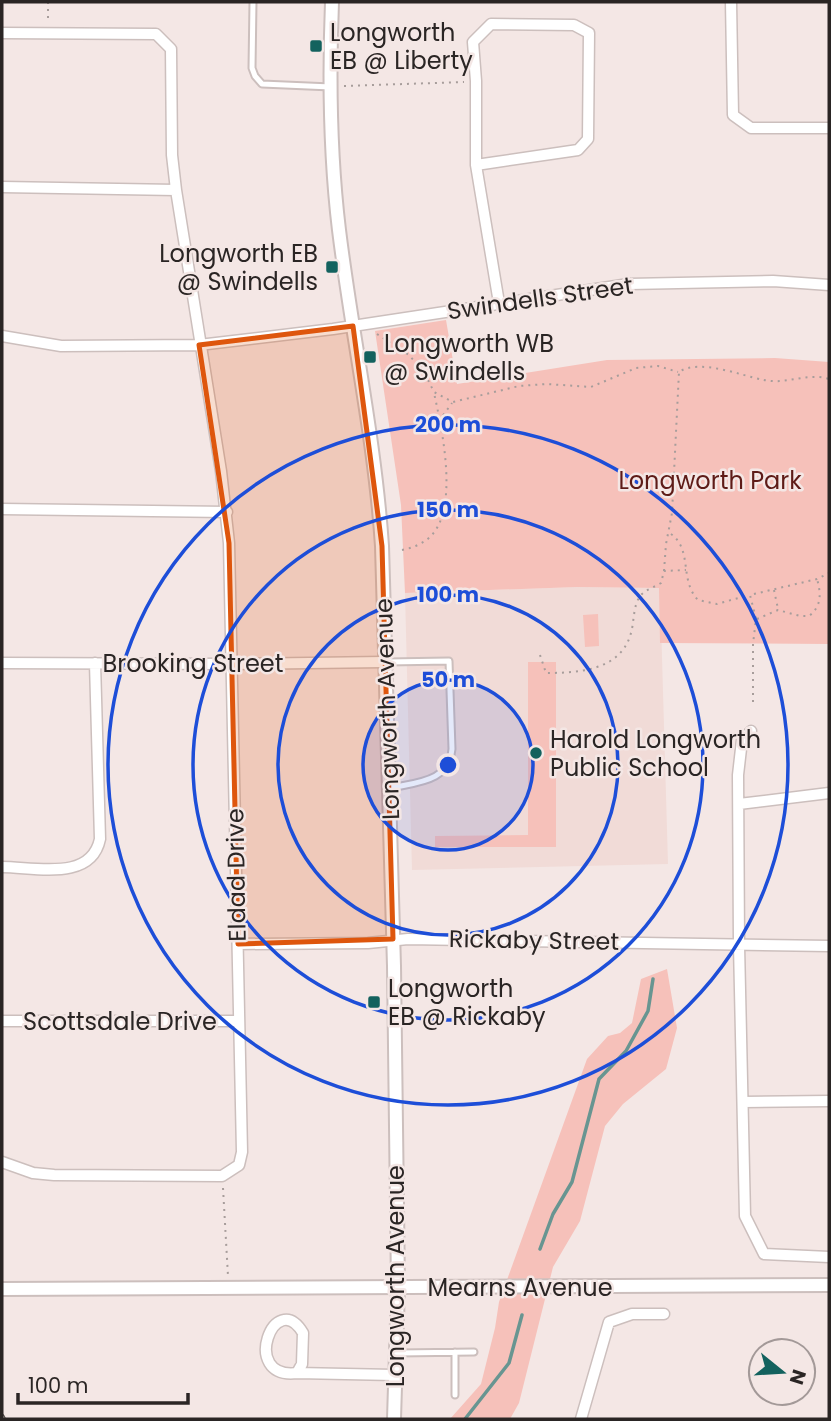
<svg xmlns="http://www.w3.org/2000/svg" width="831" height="1421" font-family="Poppins,sans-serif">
<rect width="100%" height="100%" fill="#f4e7e5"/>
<path fill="#f1dbd7" d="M 577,587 L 660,588 L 668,864 L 412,870 L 405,593 Z"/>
<path fill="#f6c1ba" d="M 446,320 L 457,384 L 607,360 L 775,358 L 829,362 L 829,644 L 660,643 L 659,588 L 577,587 L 405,593 L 401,505 L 375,331 Z
M 598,614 L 599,646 L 585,647 L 583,615 Z
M 528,662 L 556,662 L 556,847 L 435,847 L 435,836 L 528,835 Z
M 667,969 L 677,1028 L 666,1069 L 623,1104 L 605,1126 L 580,1221 L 553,1267 L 519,1403 L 510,1419 L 450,1419 L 481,1384 L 495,1328 L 499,1302 L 587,1059 L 608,1036 L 620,1033 L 632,1023 L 641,979 Z"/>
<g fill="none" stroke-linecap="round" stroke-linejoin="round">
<path stroke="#689591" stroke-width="3.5" d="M 540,1249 L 553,1214 L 572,1182 L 599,1079 L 626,1051 L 648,1011 L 653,979
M 465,1419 L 509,1363 L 522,1315"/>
<g stroke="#ccbfbd" stroke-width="9">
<path id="service" d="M 253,2 L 252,68 L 255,76 L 262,84 L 331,87
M 387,662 L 449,661 L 452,749 C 449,782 417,782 391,788
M 455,1352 L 455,1395
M 398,1353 L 474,1352"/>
</g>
<g stroke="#ccbfbd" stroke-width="13">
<path id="minor" d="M 731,2 L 733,115 L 751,128 L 829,128
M 2,33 L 156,34 L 171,49 L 172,155 L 176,190 L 221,471 L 229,543 L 242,1152 L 239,1165 L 222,1176 L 54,1175 L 33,1173 L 2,1162
M 476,165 L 578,150 L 588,139 L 589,33 L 574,25 L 491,24 L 473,42 L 476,81 L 476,165 L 499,303
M 2,187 L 176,190
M 2,336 L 61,346 L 199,345 L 333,329 L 629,284 L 773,281 L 829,285
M 2,509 L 227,512
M 2,663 L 231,664 L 384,662
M 751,731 L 742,740 L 738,775 L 739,945 L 745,1216 L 764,1254 L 829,1257
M 739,804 L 829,793
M 2,867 C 35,867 91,882 100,839 L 95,663
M 238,944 L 368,943 L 408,939 L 829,946
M 2,1021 L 239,1021
M 743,1102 L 829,1101
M 297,1373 C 239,1380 275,1286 303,1333 L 302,1364 L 297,1373 L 394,1375
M 581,1419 L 609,1322 L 632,1314 L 664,1314"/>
</g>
<g stroke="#ccbfbd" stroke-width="16">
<path id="tertiary" d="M 332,2 C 329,78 330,155 339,230 C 352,336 375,440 382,546 L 394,966 L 398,1287 L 394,1419
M 2,1289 L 829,1285"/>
</g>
<path stroke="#a79d9b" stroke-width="2" stroke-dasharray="2 5" stroke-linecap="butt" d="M 48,2 L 48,21
M 344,86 L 464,82
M 377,334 L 409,355 L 424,372 L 434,392 L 453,402 L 519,386 L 547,384 L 591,387 L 636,368 L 658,366 L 678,372
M 439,421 L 452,403
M 671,534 C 693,550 679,580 698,600 L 717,604 L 749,595
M 402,550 C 412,548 423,544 431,536 C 459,507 442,429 434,393
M 664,571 L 666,544 L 672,513 L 679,372 C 699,358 742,376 764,380 C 787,385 807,372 829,379
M 774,590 L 778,609
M 757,619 L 778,610 L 800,616 L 809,616 C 822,606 821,593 817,579
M 540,655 L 546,673 C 576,673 619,671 630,636 C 635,623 632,604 642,594 C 647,589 655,587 661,583 L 664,571 L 686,570
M 753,702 L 753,644 L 756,619 L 750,595 L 817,579 L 829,573
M 223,1188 L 228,1276"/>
<use href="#service" stroke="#fff" stroke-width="5"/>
<use href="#minor" stroke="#fff" stroke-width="10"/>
<use href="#tertiary" stroke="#fff" stroke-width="12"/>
<g stroke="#58514f" stroke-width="6">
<path id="rail" d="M 2,1417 L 3,1419"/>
</g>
<use href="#rail" stroke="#f4e7e5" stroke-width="3.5" stroke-dasharray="10" stroke-linecap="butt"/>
</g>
<path fill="#de560d" fill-opacity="0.2" stroke="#de560d" stroke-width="5" stroke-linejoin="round" d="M 353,326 L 382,546 L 393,939 L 238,944 L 229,543 L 199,345 Z"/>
<circle cx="448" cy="765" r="85" fill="#1d4ed8" fill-opacity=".12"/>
<g fill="none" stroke="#1d4ed8" stroke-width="3.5">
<circle cx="448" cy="765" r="85"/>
<circle cx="448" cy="765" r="170"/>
<circle cx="448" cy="765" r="255"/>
<circle cx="448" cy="765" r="340"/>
</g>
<g fill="#13625e" stroke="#f4e7e5" stroke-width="2.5">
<rect x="309" y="39" width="14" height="14" rx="3.5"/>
<rect x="325" y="260" width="14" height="14" rx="3.5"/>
<rect x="363" y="350" width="14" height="14" rx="3.5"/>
<circle cx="536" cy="753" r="7"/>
<rect x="367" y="995" width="14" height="14" rx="3.5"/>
</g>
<g text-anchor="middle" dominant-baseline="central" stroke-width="5" stroke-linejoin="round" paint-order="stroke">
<g font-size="24" fill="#2a2524" stroke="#f4e7e5" text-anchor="start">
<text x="330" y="32">Longworth<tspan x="330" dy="28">EB @ Liberty</tspan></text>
<text x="318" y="253" text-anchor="end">Longworth EB<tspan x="318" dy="28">@ Swindells</tspan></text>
<text x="384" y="343">Longworth WB<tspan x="384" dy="28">@ Swindells</tspan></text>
<text x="550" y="739">Harold Longworth<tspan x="550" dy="28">Public School</tspan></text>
<text x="388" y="988">Longworth<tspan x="388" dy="28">EB @ Rickaby</tspan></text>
</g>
<g font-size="24" fill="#2a2524" stroke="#f4e7e5">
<text transform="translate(540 298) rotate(-8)">Swindells Street</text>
<text x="193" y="663">Brooking Street</text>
<text transform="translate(387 709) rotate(-92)">Longworth Avenue</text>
<text transform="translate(236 875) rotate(-91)">Eldad Drive</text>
<text transform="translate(534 940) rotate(1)">Rickaby Street</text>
<text x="120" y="1021">Scottsdale Drive</text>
<text transform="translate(395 1276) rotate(-90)">Longworth Avenue</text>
<text x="520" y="1287">Mearns Avenue</text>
</g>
<g font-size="24" fill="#5e1b17" stroke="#f4e7e5">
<text x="710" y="480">Longworth Park</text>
</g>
</g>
<circle cx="448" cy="765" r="10" fill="#1d4ed8" stroke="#f4e7e5" stroke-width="3.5"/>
<g font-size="21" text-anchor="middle" font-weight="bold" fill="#1d4ed8" stroke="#f4e7e5" stroke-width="5" stroke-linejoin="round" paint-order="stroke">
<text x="448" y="432">200 m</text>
<text x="448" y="517">150 m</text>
<text x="448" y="602">100 m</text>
<text x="448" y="687">50 m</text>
</g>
<rect width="831" height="1421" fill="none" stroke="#2a2524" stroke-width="7"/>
<g transform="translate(782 1372) rotate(108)"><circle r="33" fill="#f4e7e5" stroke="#a39998" stroke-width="2"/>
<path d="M0-5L12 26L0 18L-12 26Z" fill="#13625e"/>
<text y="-10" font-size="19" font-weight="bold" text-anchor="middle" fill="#2a2524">N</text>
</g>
<path d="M18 1393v10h170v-10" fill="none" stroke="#2a2524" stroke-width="3.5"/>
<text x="28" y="1393" font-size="21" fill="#2a2524" stroke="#f4e7e5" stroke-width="5" paint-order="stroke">100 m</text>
</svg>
